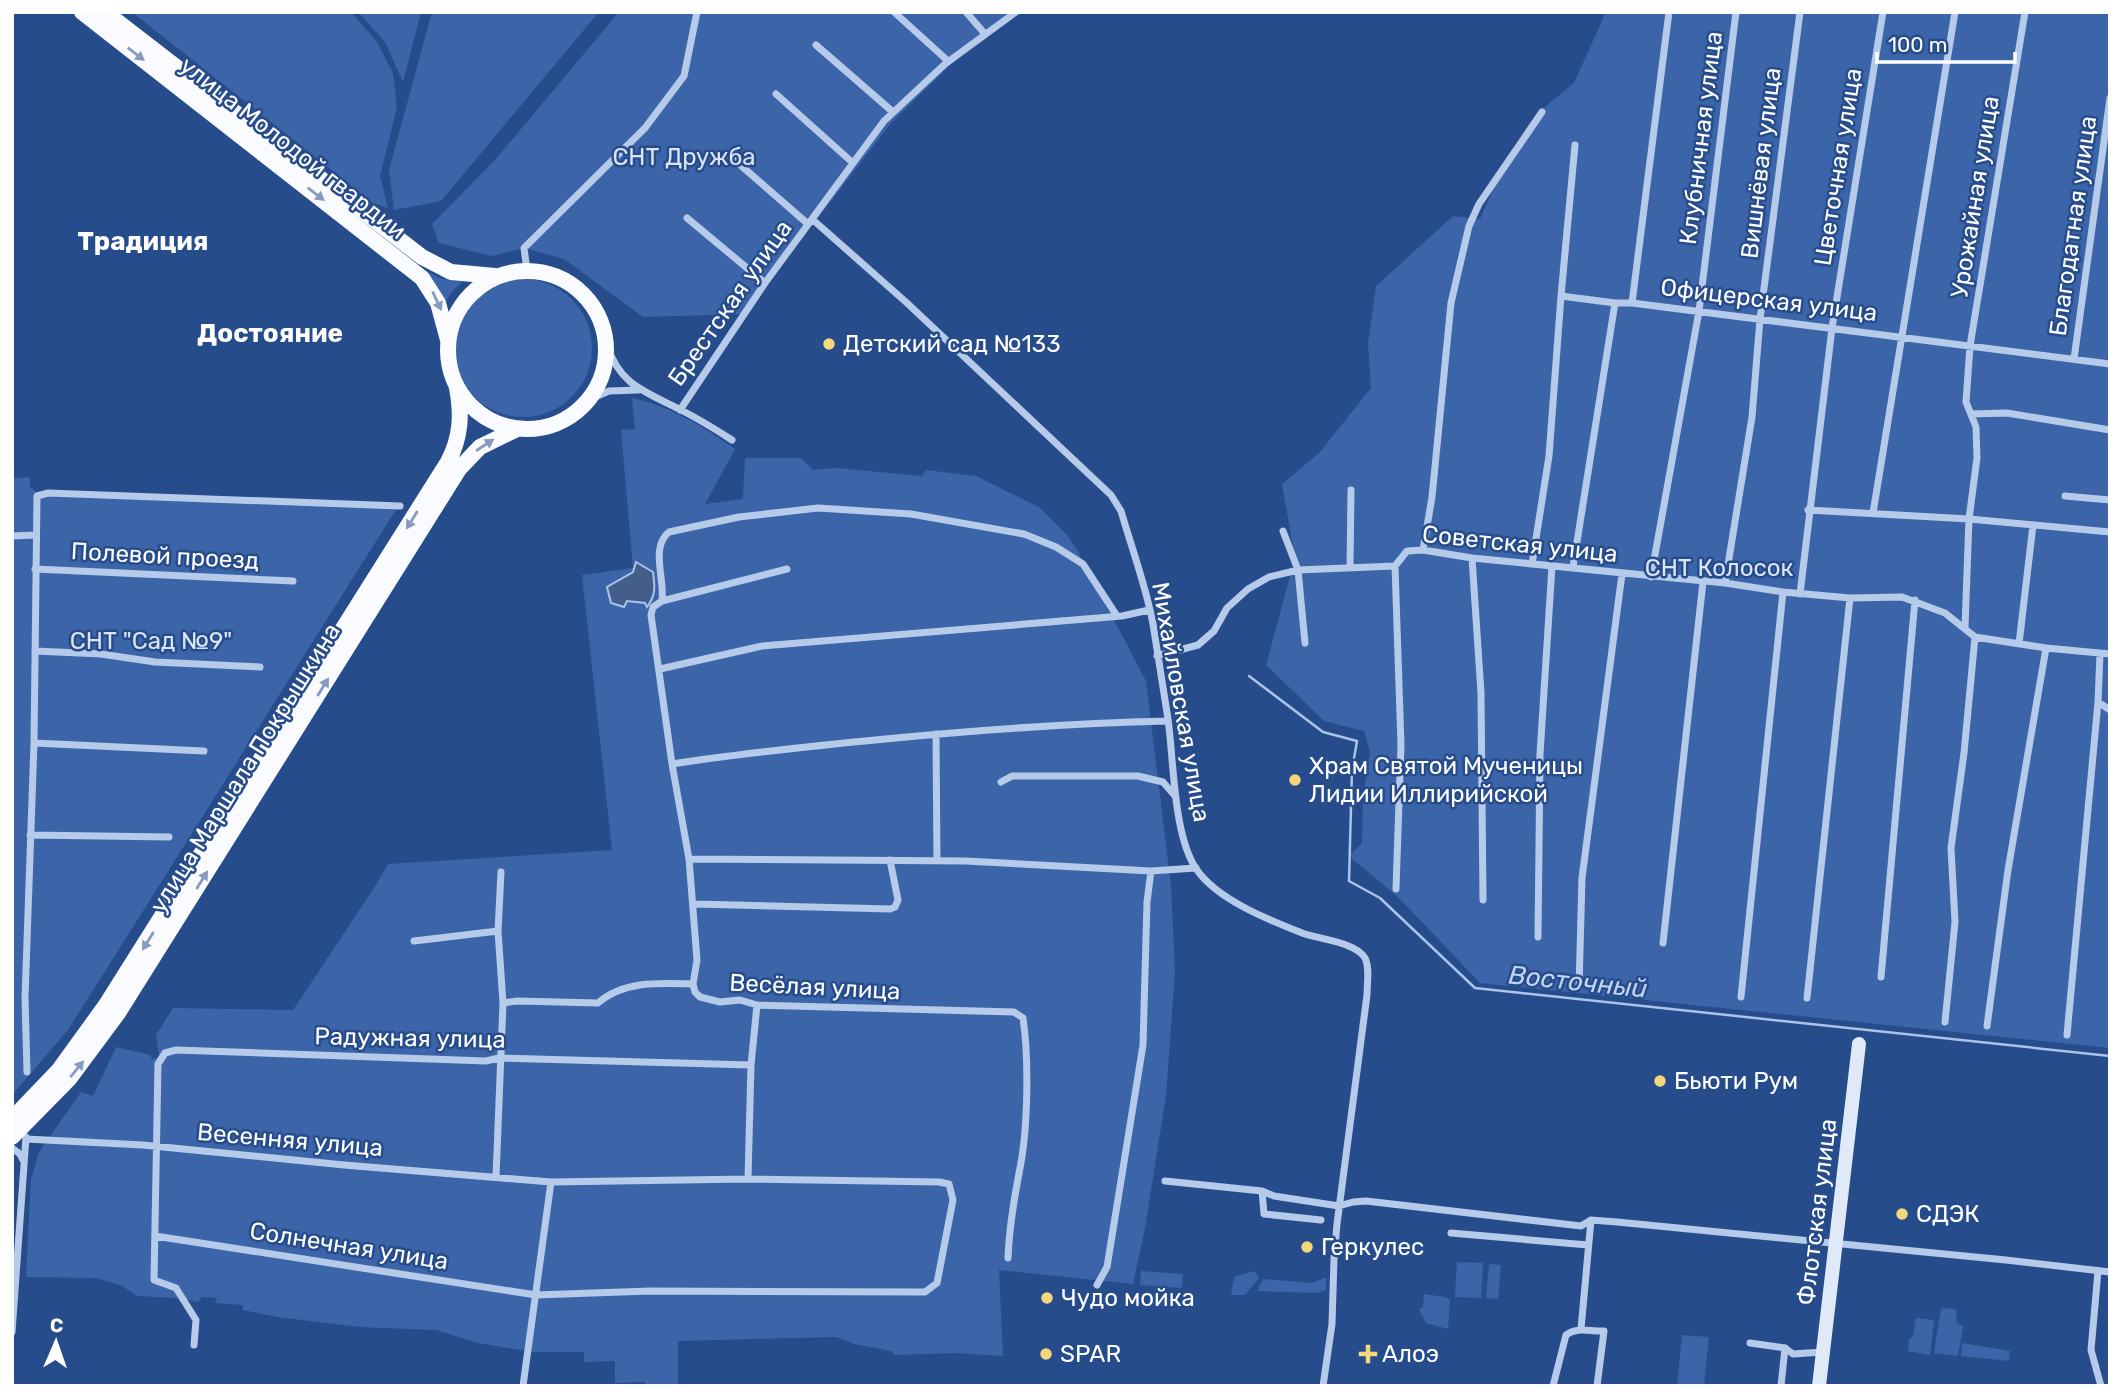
<svg xmlns="http://www.w3.org/2000/svg" width="2122" height="1398" font-family="Rubik,sans-serif">
<rect width="100%" height="100%" fill="#274c8c"/>
<path fill="#3b65a8" d="M 132,12 L 351,12 L 377,42 L 393,73 L 397,107 L 380,176 L 388,208 L 373,203 Z
M 358,12 L 421,12 L 403,82 L 385,42 Z
M 432,12 L 599,12 L 441,201 L 394,210 L 389,170 Z
M 619,12 L 1016,12 L 982,34 L 891,123 L 744,314 L 643,317 L 564,259 L 524,248 L 491,256 L 439,243 L 432,224 L 495,160 Z
M 1606,12 L 2110,12 L 2110,1048 L 1480,983 L 1399,898 L 1349,856 L 1362,843 L 1363,798 L 1370,752 L 1364,731 L 1324,721 L 1266,665 L 1295,558 L 1282,484 L 1320,452 L 1371,388 L 1368,343 L 1376,286 L 1453,216 L 1480,219 L 1508,156 L 1540,111 L 1574,83 Z
M 424,270 L 442,279 L 463,281 L 451,293 L 442,308 Z
M454 348a69 69 0 1 1 138 0a69 69 0 1 1-138 0Z
M 632,398 C 669,406 703,426 735,449 L 705,504 L 743,499 L 745,458 L 801,458 L 813,470 L 836,468 L 922,476 L 926,470 L 976,476 L 1039,507 L 1068,536 L 1079,553 L 1087,575 L 1112,616 L 1146,681 L 1171,886 L 1175,971 L 1166,1096 L 1145,1228 L 1133,1284 L 999,1270 L 1003,1356 L 956,1353 L 895,1355 L 891,1351 L 854,1344 L 836,1337 L 678,1341 L 678,1386 L 645,1386 L 645,1382 L 615,1383 L 615,1361 L 584,1362 L 584,1352 L 534,1352 L 478,1343 L 436,1330 L 360,1327 L 277,1317 L 243,1310 L 243,1305 L 215,1303 L 217,1298 L 202,1297 L 198,1302 L 178,1298 L 137,1296 L 122,1286 L 96,1278 L 26,1277 L 31,1179 L 39,1152 L 81,1092 L 93,1096 L 116,1047 L 150,1055 L 152,1059 L 159,1058 L 156,1035 L 173,1008 L 293,1010 L 374,888 L 388,864 L 612,850 L 582,575 L 633,568 L 621,430 L 635,429 Z
M 30,477 L 30,487 L 43,497 L 43,495 L 397,508 L 68,1030 L 12,1095 L 12,479 Z
M 1457,1262 L 1483,1263 L 1481,1298 L 1455,1297 Z
M 1489,1264 L 1501,1265 L 1498,1299 L 1486,1298 Z
M 1141,1271 L 1183,1274 L 1182,1288 L 1140,1285 Z
M 1255,1271 L 1259,1278 L 1245,1295 L 1231,1295 L 1234,1277 Z
M 1326,1277 L 1326,1290 L 1317,1293 L 1257,1291 L 1263,1279 L 1312,1283 Z
M 1424,1294 L 1445,1297 L 1450,1300 L 1448,1329 L 1426,1323 L 1419,1309 L 1423,1307 Z
M 1941,1308 L 1956,1309 L 1957,1324 L 1963,1326 L 1958,1356 L 1934,1353 Z
M 1916,1318 L 1934,1320 L 1930,1355 L 1908,1351 L 1909,1339 L 1913,1337 Z
M 1682,1335 L 1709,1337 L 1704,1386 L 1677,1386 Z
M 1962,1343 L 2010,1351 L 2009,1361 L 1961,1356 Z"/>
<path fill="#445e8c" stroke="#aac4ea" stroke-width="2" d="M 636,562 L 653,572 C 655,587 656,595 647,607 L 645,603 L 627,601 L 624,607 L 611,603 L 607,587 L 633,572 Z"/>
<g fill="none" stroke-linecap="round" stroke-linejoin="round">
<path stroke="#aac4ea" stroke-width="2.5" d="M 1249,676 L 1323,732 L 1357,741 L 1352,770 L 1349,881 L 1380,898 L 1475,988 L 2110,1056"/>
<path stroke="#b6caea" stroke-width="7" d="M 894,12 L 948,61
M 966,12 L 985,34
M 1669,12 L 1632,303 L 2110,364
M 816,45 L 893,112
M 776,94 L 853,163
M 730,156 L 808,224
M 687,218 L 765,283
M 812,219 L 907,303 L 1111,495 L 1121,511 C 1132,549 1146,586 1153,624 C 1158,656 1163,688 1168,719 C 1174,761 1173,836 1197,870 C 1218,900 1269,920 1302,933 C 1318,939 1356,942 1365,958 C 1370,968 1367,983 1367,995 L 1337,1224 L 1334,1259 L 1332,1324 L 1323,1386
M 527,270 L 524,248 L 645,128 L 684,76 L 697,12
M 1561,296 L 1575,145
M 607,345 C 620,385 644,391 679,409 C 697,418 715,429 732,440
M 2074,359 L 2110,98
M 588,400 L 609,391 L 638,390
M 680,410 L 765,283 L 884,121 L 945,64 L 1016,12
M 1971,414 L 2007,413 L 2110,430
M 2065,496 L 2110,500
M 1808,510 L 1969,519 L 2110,532
M 1873,513 L 1955,12
M 1283,531 L 1298,570 L 1305,643
M 12,536 L 35,535
M 1423,550 L 1432,497 L 1451,303 L 1469,226 L 1479,204 L 1542,112
M 1472,558 L 1481,693 L 1483,900
M 1532,564 L 1549,456 L 1561,296 L 1615,303
M 1395,566 L 1401,745 L 1396,889
M 1350,567 L 1351,490
M 1573,567 L 1615,303 L 1632,303
M 35,569 L 293,581
M 1651,577 L 1699,311 L 1736,12
M 1725,583 L 1752,417 L 1760,319 L 1800,12
M 1800,594 L 1832,328 L 1883,12
M 662,601 L 787,569
M 1965,627 L 1969,519 L 1977,458 L 1976,427 L 1966,402 L 1970,346 L 2025,12
M 2019,644 L 2033,525
M 35,651 L 101,654 L 155,662 L 260,667
M 1157,656 L 1198,645 L 1214,631 L 1227,608 L 1248,589 L 1269,577 L 1298,570 L 1395,566 L 1407,551 L 1423,550 L 1472,558 L 1725,583 L 1783,592 L 1850,598 L 1902,597 L 1945,613 L 1975,637 L 2046,648 L 2110,654
M 660,669 L 762,646 L 1122,616 L 1149,610
M 2098,702 L 2110,710
M 936,734 L 937,861
M 34,743 L 204,751
M 672,764 C 743,753 813,746 885,739 C 979,730 1073,723 1168,721
M 1001,782 L 1012,776 L 1138,776 L 1163,782 L 1176,797
M 30,835 L 169,837
M 689,859 L 965,861 L 1151,871 L 1196,868
M 694,904 L 890,909 L 895,907 L 898,900 L 890,860
M 1538,937 L 1540,754 L 1552,566
M 414,941 L 498,931
M 1663,943 L 1703,582
M 1881,977 L 1915,600
M 1579,987 L 1582,878 L 1622,574
M 1741,997 L 1783,592
M 1807,998 L 1850,598
M 503,1003 L 517,1001 L 598,1003 C 624,980 661,983 693,984
M 1945,1022 L 1955,922 L 1951,848 L 1964,753 L 1975,637
M 1987,1026 L 2008,870 L 2046,648
M 2067,1035 L 2098,702 L 2100,654
M 27,1072 L 25,998 L 34,743 L 37,496 L 48,493 L 400,506
M 26,1139 L 143,1145 L 344,1165 L 551,1182 L 748,1179 L 939,1182 L 949,1184 L 953,1200 L 937,1283 L 925,1292 L 650,1291 L 536,1295 L 155,1236
M 12,1148 L 20,1154 L 23,1160
M 496,1177 L 503,1003 L 498,931 L 501,872
M 748,1179 L 751,1065 L 757,1005
M 1165,1181 L 1262,1191 L 1274,1196 L 1339,1206 L 1353,1202 L 1366,1201 L 1581,1226 L 1591,1220 L 1617,1222 L 2006,1260 L 2110,1272
M 1262,1191 L 1264,1214 L 1321,1220
M 1451,1233 L 1588,1245
M 1008,1258 C 1009,1227 1014,1199 1020,1168 C 1028,1128 1029,1058 1023,1018 L 1014,1012 L 757,1005 L 740,1000 L 720,1002 L 700,997 L 695,992 L 693,984 L 697,960 L 689,859 L 672,764 L 651,615 L 653,607 L 662,601 C 665,579 650,547 669,532 L 739,517 L 818,508 L 911,514 L 1024,534 L 1056,547 L 1083,564 L 1117,616
M 2098,1271 L 2091,1350 L 2101,1386
M 1097,1285 L 1107,1267 L 1143,1045 L 1147,902 L 1151,871
M 1581,1329 L 1591,1220
M 12,1332 L 26,1137
M 1750,1343 L 1785,1348 L 1781,1386
M 194,1345 L 196,1320 L 176,1288 L 154,1280 L 158,1064 L 165,1053 L 176,1050 L 486,1061 L 499,1058 L 751,1065
M 1785,1348 L 1793,1354 L 1823,1352
M 523,1386 L 551,1182
M 1553,1386 L 1566,1335 C 1578,1326 1590,1332 1604,1331 L 1597,1386"/>
<path stroke="#e0e9f8" stroke-width="14" d="M 1819,1386 L 1859,1044"/>
<path stroke="#f9fbfe" stroke-width="16" d="M 82,12 L 422,278 L 438,303 L 448,340
M 105,12 L 422,257 L 451,272 L 495,276
M448 350a79 79 0 1 1 158 0a79 79 0 1 1-158 0Z
M 12,1119 L 59,1070 L 106,1005 L 448,462 C 461,437 462,415 457,388
M 12,1137 L 69,1079 L 118,1013 L 459,469 L 480,447 L 517,429"/>
</g>
<defs><path id="oneway-solid" d="M-6-.8H1V-3.2L6.5 0L1 3.2V.8H-6Z" transform="scale(1.75)"/></defs>
<g fill="#869bbf">
<use href="#oneway-solid" transform="translate(136 54) rotate(38)"/>
<use href="#oneway-solid" transform="translate(316 194) rotate(38)"/>
<use href="#oneway-solid" transform="translate(437 301) rotate(65)"/>
<use href="#oneway-solid" transform="translate(485 445) rotate(-33)"/>
<use href="#oneway-solid" transform="translate(412 520) rotate(122)"/>
<use href="#oneway-solid" transform="translate(323 687) rotate(-58)"/>
<use href="#oneway-solid" transform="translate(202 880) rotate(-58)"/>
<use href="#oneway-solid" transform="translate(148 941) rotate(122)"/>
<use href="#oneway-solid" transform="translate(77 1069) rotate(-51)"/>
</g>
<g fill="#f3d87b" stroke="#274c8c" stroke-width="2.5">
<circle cx="829" cy="344" r="7"/>
<circle cx="1295" cy="780" r="7"/>
<circle cx="1660" cy="1081" r="7"/>
<circle cx="1902" cy="1214" r="7"/>
<circle cx="1307" cy="1247" r="7"/>
<circle cx="1047" cy="1298" r="7"/>
<circle cx="1046" cy="1354" r="7"/>
<path d="M1364.5 1343.5h7v7h7v7h-7v7h-7v-7h-7v-7h7z"/>
</g>
<g text-anchor="middle" dominant-baseline="central" stroke-width="5" stroke-linejoin="round" paint-order="stroke">
<g font-size="24" fill="#fff" stroke="#274c8c">
<text transform="translate(1701 138) rotate(-83)">Клубничная улица</text>
<text transform="translate(293 148) rotate(38)">улица Молодой гвардии</text>
<text transform="translate(1761 163) rotate(-83)">Вишнёвая улица</text>
<text transform="translate(1838 167) rotate(-81)">Цветочная улица</text>
<text transform="translate(1975 197) rotate(-81)">Урожайная улица</text>
<text transform="translate(2073 226) rotate(-82)">Благодатная улица</text>
<text transform="translate(1769 300) rotate(7)">Офицерская улица</text>
<text transform="translate(730 303) rotate(-55)">Брестская улица</text>
<text transform="translate(1520 544) rotate(6)">Советская улица</text>
<text transform="translate(165 556) rotate(3)">Полевой проезд</text>
<text transform="translate(1181 702) rotate(80)">Михайловская улица</text>
<text transform="translate(245 768) rotate(-58)">улица Маршала Покрышкина</text>
<text transform="translate(815 987) rotate(3)">Весёлая улица</text>
<text transform="translate(410 1038) rotate(1)">Радужная улица</text>
<text transform="translate(290 1140) rotate(5)">Весенняя улица</text>
<text transform="translate(1817 1212) rotate(-83)">Флотская улица</text>
<text transform="translate(349 1246) rotate(9)">Солнечная улица</text>
</g>
<g font-size="24" fill="#dae5f8" stroke="#274c8c">
<text x="684" y="157">СНТ Дружба</text>
<text x="1719" y="568">СНТ Колосок</text>
<text x="151" y="641">СНТ "Сад №9"</text>
</g>
<g font-size="24" fill="#fff" stroke="#274c8c" text-anchor="start">
<text x="843" y="344">Детский сад №133</text>
<text x="1309" y="766">Храм Святой Мученицы<tspan x="1309" dy="28">Лидии Иллирийской</tspan></text>
<text x="1674" y="1081">Бьюти Рум</text>
<text x="1916" y="1214">СДЭК</text>
<text x="1321" y="1247">Геркулес</text>
<text x="1061" y="1298">Чудо мойка</text>
<text x="1060" y="1354">SPAR</text>
<text x="1382" y="1354">Алоэ</text>
</g>
<g font-size="26" font-weight="bold" fill="#fff" stroke="#274c8c">
<text x="143" y="241">Традиция</text>
<text x="270" y="333">Достояние</text>
</g>
<g font-size="26" font-style="italic" fill="#c1d4f1" stroke="#274c8c">
<text transform="translate(1578 982) rotate(6)">Восточный</text>
</g>
</g>
<rect width="2122" height="1398" fill="none" stroke="#ffffff" stroke-width="28"/>
<g transform="translate(56 1342) rotate(2)" stroke="#274c8c" stroke-width="5" paint-order="stroke">
<path d="M0-5L12 26L0 18L-12 26Z" fill="#ffffff"/>
<text y="-10" font-size="19" font-weight="bold" text-anchor="middle" fill="#ffffff">С</text>
</g>
<path d="M1877 52v10h138v-10" fill="none" stroke="#ffffff" stroke-width="3.5"/>
<text x="1888" y="52" font-size="21" fill="#ffffff" stroke="#274c8c" stroke-width="5" paint-order="stroke">100 m</text>
</svg>
